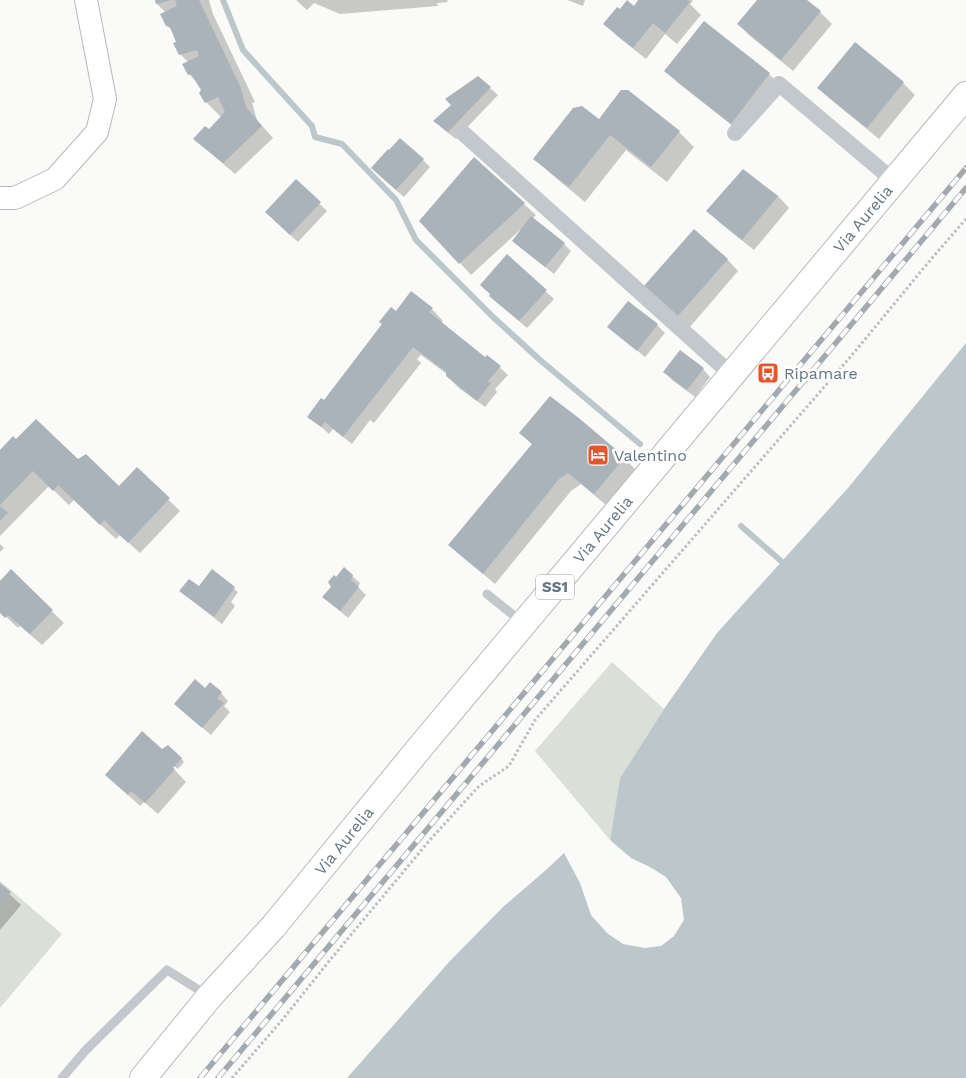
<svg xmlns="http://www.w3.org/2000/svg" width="966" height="1078" font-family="'Work Sans',sans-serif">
<rect width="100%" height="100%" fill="#fafaf8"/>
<path fill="#dadfd7" d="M 612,662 L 664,709 L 620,778 L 610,840 L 535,751 Z
M 0,881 L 62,934 L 0,1008 Z"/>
<path fill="#bbc7cb" d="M 966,343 L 966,1078 L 347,1078 L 449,962 L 503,907 L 546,870 L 564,853 L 580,883 L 591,915 L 607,933 L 623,944 L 645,948 L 661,946 L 674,936 L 684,920 L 681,898 L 666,877 L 650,867 L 631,858 L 610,840 L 620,778 L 664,709 L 717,633 L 848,488 Z"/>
<path fill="#0003" d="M 157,0 L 209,0 L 213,14 L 255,102 L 252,103 L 257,120 L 273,138 L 235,174 L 207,150 L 195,139 L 209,131 L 221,117 L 206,102 L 203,90 L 199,84 L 189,74 L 188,62 L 180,54 L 178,42 L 173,32 L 167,25 L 166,13 L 157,4 Z
M 296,0 L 447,0 L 448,2 L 437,3 L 438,6 L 340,14 L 314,3 L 307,10 Z
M 567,0 L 585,0 L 583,6 Z
M 640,0 L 692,0 L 693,1 L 690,4 L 701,15 L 677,44 L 665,34 L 646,59 L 617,36 L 605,24 L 620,11 L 634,7 Z
M 758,0 L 805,0 L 820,12 L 832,24 L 793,71 L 750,36 L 738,24 Z
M 704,23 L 769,74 L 781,86 L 743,134 L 678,83 L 666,71 Z
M 855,43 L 903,83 L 915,95 L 879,139 L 830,99 L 819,88 Z
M 490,88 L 498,95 L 456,139 L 443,129 L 435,121 Z
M 599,121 L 679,132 L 694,147 L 667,182 L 626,150 L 585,202 L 551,174 L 535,159 Z
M 474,159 L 536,215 L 532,219 L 564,244 L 571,251 L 554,274 L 521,248 L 513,241 L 521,231 L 520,230 L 471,275 L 460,263 Z
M 423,160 L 430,167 L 404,197 L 380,176 Z
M 743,171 L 778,196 L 789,208 L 754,250 L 720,223 L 708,211 Z
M 296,181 L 327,211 L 298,242 L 274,220 Z
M 507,256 L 554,299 L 527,328 L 498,303 L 491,295 Z
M 727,259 L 738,271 L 690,327 L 645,287 Z
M 628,302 L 657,325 L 665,333 L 645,357 L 617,334 Z
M 432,309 L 443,321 L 441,323 L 485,359 L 487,356 L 508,375 L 495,389 L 497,392 L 485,407 L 459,388 L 447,376 L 447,374 L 421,355 L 417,359 L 421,363 L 374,423 L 370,420 L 352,444 L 333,429 L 329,434 L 309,416 L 324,402 L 396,313 Z
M 703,369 L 710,377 L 695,397 L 672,380 L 665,372 Z
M 521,433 L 624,458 L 635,469 L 606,505 L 581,484 L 571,491 L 495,584 L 462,556 L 533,445 Z
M 0,451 L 78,461 L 131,501 L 137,469 L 180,511 L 140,553 L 120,535 L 116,539 L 74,500 L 69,505 L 49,486 L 0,536 Z
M 0,544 L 4,548 L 0,552 Z
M 11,571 L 64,623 L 42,645 L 20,626 L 18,628 L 0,611 L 0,583 Z
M 212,571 L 238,592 L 231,602 L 235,606 L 222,624 L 189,598 L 181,591 L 199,588 Z
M 352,576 L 360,583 L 358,587 L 366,595 L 348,618 L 324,597 L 332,587 L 336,579 Z
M 221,693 L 228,701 L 224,706 L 230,712 L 211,735 L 183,711 Z
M 162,750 L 181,758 L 184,762 L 178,769 L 174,766 L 172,767 L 186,782 L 158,814 L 144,802 L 140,806 L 106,775 Z
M 0,885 L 21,905 L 0,930 Z"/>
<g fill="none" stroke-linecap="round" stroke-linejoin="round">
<path stroke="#bbc7cb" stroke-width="6" d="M 223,0 L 243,50 L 312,126 L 315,137 L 342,144 L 396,200 L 416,240 L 492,316 L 540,360 L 640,444
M 741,526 L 781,561"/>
</g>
<path fill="#aab3b9" d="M 155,0 L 169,0 L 169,1 L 156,4 Z
M 175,0 L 199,0 L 240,86 L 246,107 L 262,126 L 223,163 L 193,139 L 205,126 L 209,129 L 225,112 L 218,97 L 205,103 L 199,93 L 201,90 L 191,74 L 188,75 L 182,64 L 199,56 L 197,50 L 179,55 L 173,43 L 176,42 L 170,27 L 166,26 L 160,14 L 177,6 Z
M 627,0 L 634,6 L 638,0 L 688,0 L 690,2 L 665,33 L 653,23 L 633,48 L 603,24 L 617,7 L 620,9 Z
M 757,0 L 807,0 L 821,11 L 781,60 L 737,24 Z
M 704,21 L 770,73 L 731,124 L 664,71 Z
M 855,42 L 904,82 L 867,128 L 817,88 Z
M 478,76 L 491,87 L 448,132 L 433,121 L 451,105 L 445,99 Z
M 621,90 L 628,90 L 680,131 L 651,167 L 610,135 L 569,187 L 533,159 L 573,108 L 582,106 L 599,119 Z
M 400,138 L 424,159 L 396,190 L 371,168 L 388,149 L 389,150 Z
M 474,157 L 525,203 L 459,264 L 419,221 Z
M 743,169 L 778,196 L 742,240 L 706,211 Z
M 296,179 L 321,202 L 290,235 L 265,212 Z
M 531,216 L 565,243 L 545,267 L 512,241 Z
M 694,229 L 728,259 L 677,317 L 643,287 Z
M 507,254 L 547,290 L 519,321 L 489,296 L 490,294 L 480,285 Z
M 411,291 L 433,308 L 429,312 L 485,357 L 487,355 L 501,366 L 488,381 L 491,383 L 477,401 L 446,376 L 446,372 L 413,347 L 343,437 L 325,422 L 321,427 L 307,417 L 321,398 L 324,400 L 382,324 L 379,322 L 391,307 L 396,311 Z
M 628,301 L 658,324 L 637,351 L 607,327 Z
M 680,350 L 704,368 L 687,390 L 663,372 Z
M 550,396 L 580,419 L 625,457 L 594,494 L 568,473 L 559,479 L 483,574 L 448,545 L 532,444 L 519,433 Z
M 36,419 L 78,459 L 86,454 L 119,486 L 137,467 L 170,498 L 128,543 L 104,520 L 100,525 L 58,485 L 53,491 L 33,471 L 0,505 L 0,450 L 13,436 L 16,439 Z
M 0,506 L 8,513 L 0,521 Z
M 344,567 L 353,575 L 351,580 L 359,587 L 340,611 L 322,597 L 331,587 L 328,582 L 334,575 L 336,577 Z
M 11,569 L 53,610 L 30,634 L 8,615 L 5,618 L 0,613 L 0,581 Z
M 212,569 L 235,587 L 214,617 L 179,591 L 189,579 L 199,586 Z
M 195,679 L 205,688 L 210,682 L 222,692 L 217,698 L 224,703 L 202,728 L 174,704 Z
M 142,731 L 162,749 L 168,745 L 182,758 L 173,768 L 175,769 L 145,803 L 131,791 L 128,795 L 105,775 Z
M 0,883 L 11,892 L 0,905 Z"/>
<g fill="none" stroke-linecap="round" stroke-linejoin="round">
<g stroke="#b3babf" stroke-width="24">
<path id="secondary" d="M 0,198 L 15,198 L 55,179 L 97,132 L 105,99 L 86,0"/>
</g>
<g stroke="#b5babe" stroke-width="28">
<g id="primary">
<path id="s1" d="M 143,1078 L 210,996 L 273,927 L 422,745 L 966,95"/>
</g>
</g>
<path stroke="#bbbfc2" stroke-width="3" stroke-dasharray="2.5 2.5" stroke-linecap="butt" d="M 232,1078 L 283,1019 L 330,960 L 429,841 L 479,786 L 509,766 L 535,720 L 852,355 L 932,258 L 966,219"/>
<path stroke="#c3c8cc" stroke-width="9" d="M 487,594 L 522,622
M 62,1078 L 85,1051 L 167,970 L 207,995"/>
<path stroke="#c3c8cc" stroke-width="16" d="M 463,133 L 732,375
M 735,133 L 779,84 L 894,181"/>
<use href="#secondary" stroke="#fff" stroke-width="22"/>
<use href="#primary" stroke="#fff" stroke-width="26"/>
<g stroke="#a2aab0" stroke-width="5.5">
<path id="rail" d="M 200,1078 L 966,168
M 218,1078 L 966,188"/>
</g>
<use href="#rail" stroke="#fff" stroke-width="4" stroke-dasharray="11" stroke-linecap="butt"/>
</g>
<defs>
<g id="bus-square" transform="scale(1.125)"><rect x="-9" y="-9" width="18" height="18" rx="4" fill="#e4572e" stroke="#fff"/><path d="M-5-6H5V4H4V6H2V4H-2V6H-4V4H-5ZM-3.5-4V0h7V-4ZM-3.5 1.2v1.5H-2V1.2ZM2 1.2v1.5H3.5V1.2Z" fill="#fff"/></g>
<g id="hotel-square" transform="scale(1.125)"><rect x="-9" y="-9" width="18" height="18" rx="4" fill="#e4572e" stroke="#fff"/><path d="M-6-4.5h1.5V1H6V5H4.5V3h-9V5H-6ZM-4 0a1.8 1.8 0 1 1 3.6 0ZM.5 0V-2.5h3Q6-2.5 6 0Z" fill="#fff"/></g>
</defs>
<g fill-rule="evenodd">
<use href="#bus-square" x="768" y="373"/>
<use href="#hotel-square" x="598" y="455"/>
</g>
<g text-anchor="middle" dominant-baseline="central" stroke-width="5" stroke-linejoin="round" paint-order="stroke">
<rect fill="#fff" stroke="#939fa8" stroke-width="1" x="536" y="574.5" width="38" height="25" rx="4"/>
<g font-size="15" font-weight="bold" fill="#657683">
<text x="555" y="587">SS1</text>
</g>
<g font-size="16" fill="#657683" stroke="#fff">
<text stroke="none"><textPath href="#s1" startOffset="1121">Via Aurelia</textPath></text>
<text stroke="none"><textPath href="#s1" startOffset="716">Via Aurelia</textPath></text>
<text stroke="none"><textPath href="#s1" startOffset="311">Via Aurelia</textPath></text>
</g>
<g font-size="16" fill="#657683" stroke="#fff" text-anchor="start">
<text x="784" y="373">Ripamare</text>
<text x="614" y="455">Valentino</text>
</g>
</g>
</svg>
